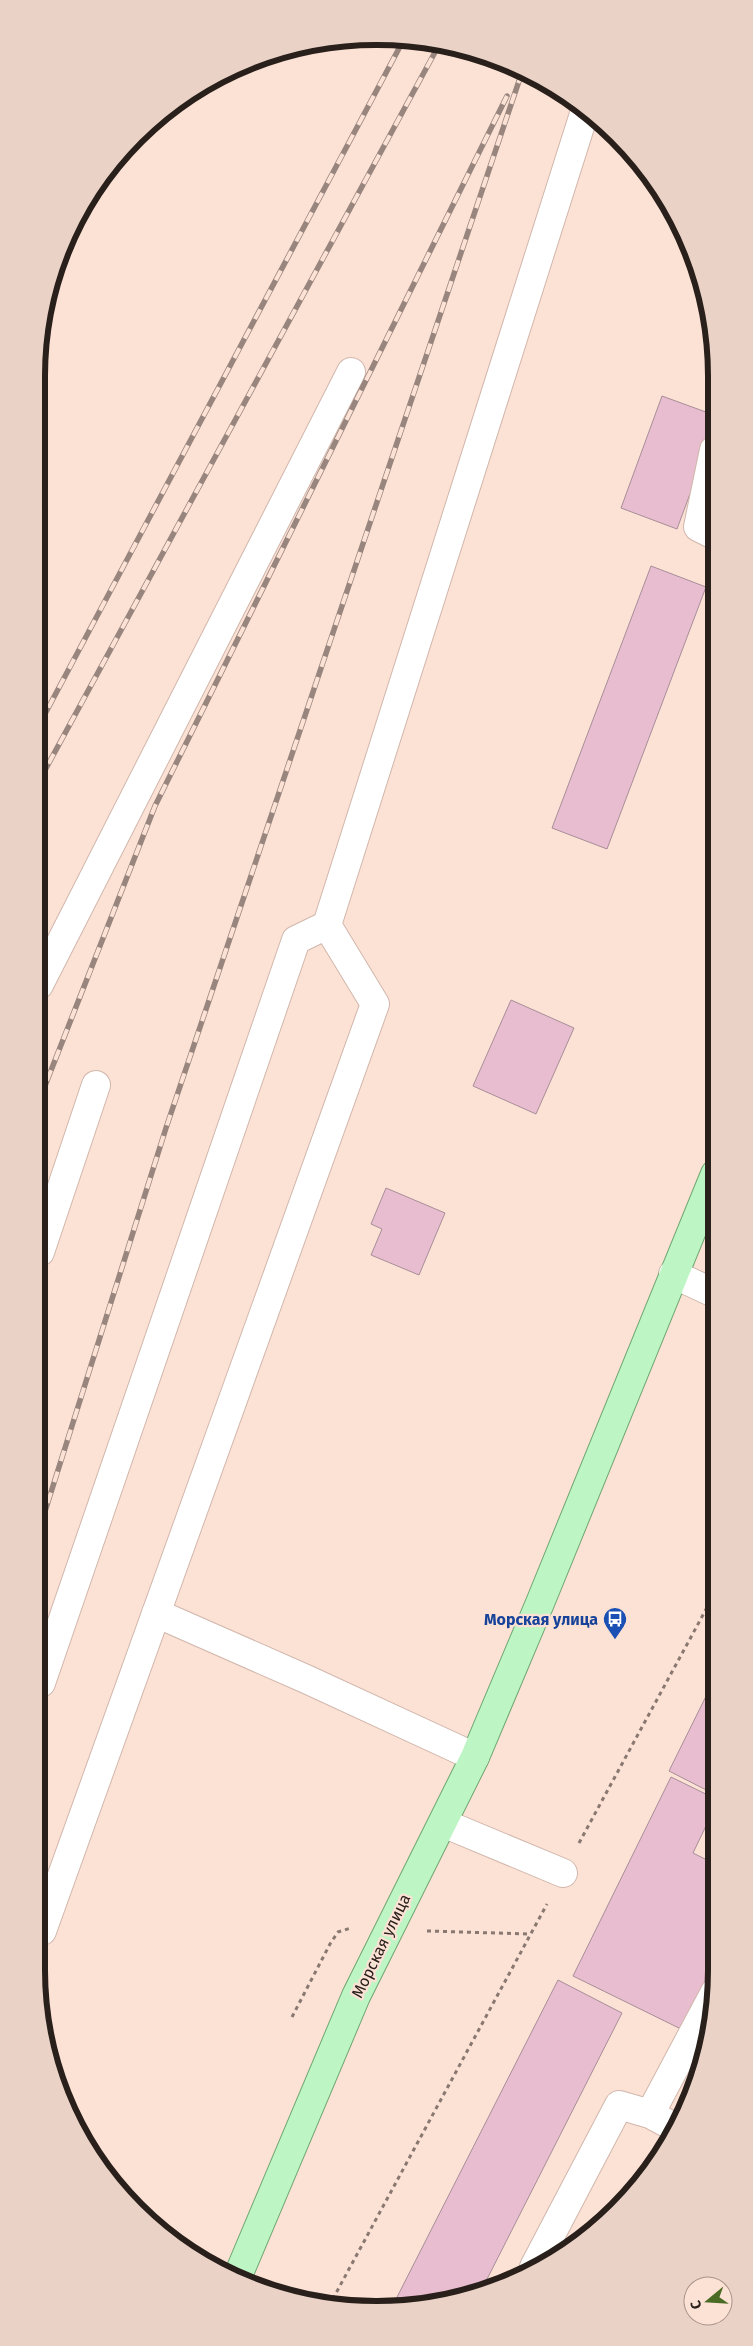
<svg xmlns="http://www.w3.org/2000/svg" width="753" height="2346" font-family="'Fira Sans',sans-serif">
<rect width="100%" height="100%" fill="#fce1d5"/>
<path fill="#e7bdcf" stroke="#a78e98" d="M 662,396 L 714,415 L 714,429 L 677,529 L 621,508 Z
M 651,566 L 706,587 L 607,849 L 552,828 Z
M 511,1000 L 574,1028 L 536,1114 L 473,1086 Z
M 386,1188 L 445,1213 L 419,1275 L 371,1255 L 382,1229 L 371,1224 Z
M 716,1676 L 716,1795 L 669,1771 Z
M 671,1777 L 716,1799 L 716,1805 L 693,1853 L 717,1865 L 717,1962 L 683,2030 L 573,1976 Z
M 558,1980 L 622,2013 L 481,2291 L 464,2298 L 391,2309 Z"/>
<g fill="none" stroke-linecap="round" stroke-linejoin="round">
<g stroke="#d1b7ac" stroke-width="30">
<path id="minor" d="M 714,450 L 698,527 L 714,535
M 39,985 L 351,372
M 40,1252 L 96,1085
M 673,1274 L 716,1294
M 156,1613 L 306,1679 L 475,1757
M 41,1683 L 296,940 L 327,925
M 443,1823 L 563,1873
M 42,1931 L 375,1004 L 327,925 L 584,114
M 650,2114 L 676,2128
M 534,2267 L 619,2105 L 650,2114 L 715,1992"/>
</g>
<g stroke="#6ea671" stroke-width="30">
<path id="major" d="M 237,2278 L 356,1996 L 475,1757 L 540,1603 L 715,1174"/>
</g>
<path stroke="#897870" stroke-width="3" stroke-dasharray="4 4" stroke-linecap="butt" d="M 579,1843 L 716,1591
M 427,1931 L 530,1934
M 292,2017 L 330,1944 L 338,1932 L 351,1928
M 329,2306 L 547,1904"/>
<use href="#minor" stroke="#fff" stroke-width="28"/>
<use href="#major" stroke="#bef5c5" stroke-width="28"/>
<g stroke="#98857d" stroke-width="5.5">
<path id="rail" d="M 38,727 L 404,39
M 38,783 L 440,43
M 39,1101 L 155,806 L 507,96
M 41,1524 L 166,1128 L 522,72"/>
</g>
<use href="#rail" stroke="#fce1d5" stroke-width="4" stroke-dasharray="11" stroke-linecap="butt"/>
</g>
<defs>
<g id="bus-pin" transform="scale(1.25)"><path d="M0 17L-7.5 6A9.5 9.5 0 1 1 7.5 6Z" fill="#1a4fb4" stroke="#fce1d5"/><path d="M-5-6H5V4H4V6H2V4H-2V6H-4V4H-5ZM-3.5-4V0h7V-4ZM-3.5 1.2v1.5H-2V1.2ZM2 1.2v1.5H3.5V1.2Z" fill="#fff"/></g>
</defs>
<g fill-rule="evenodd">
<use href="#bus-pin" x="615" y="1619"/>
</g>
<g text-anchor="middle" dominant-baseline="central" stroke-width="4.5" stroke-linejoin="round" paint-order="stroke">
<g font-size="16" font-weight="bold" fill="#164399" stroke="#fce1d5" text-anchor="end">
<text x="598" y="1619">Морская улица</text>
</g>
<g font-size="16" fill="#29201b" stroke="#fce1d5">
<text transform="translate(381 1946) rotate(-64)">Морская улица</text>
</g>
</g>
<path d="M0 0H753V2346H0ZM376 45H377A331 331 0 0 1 708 376V1970A331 331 0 0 1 377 2301H376A331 331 0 0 1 45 1970V376A331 331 0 0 1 376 45Z" fill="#ebd2c6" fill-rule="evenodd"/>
<path fill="none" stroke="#29201b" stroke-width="6" d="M376 45H377A331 331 0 0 1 708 376V1970A331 331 0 0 1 377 2301H376A331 331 0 0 1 45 1970V376A331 331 0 0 1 376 45Z"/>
<g transform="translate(708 2301) rotate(252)"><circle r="24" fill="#fce1d5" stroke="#a8948b"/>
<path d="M0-4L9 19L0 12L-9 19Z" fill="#496b23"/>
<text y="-8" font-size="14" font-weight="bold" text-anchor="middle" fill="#29201b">С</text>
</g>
</svg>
